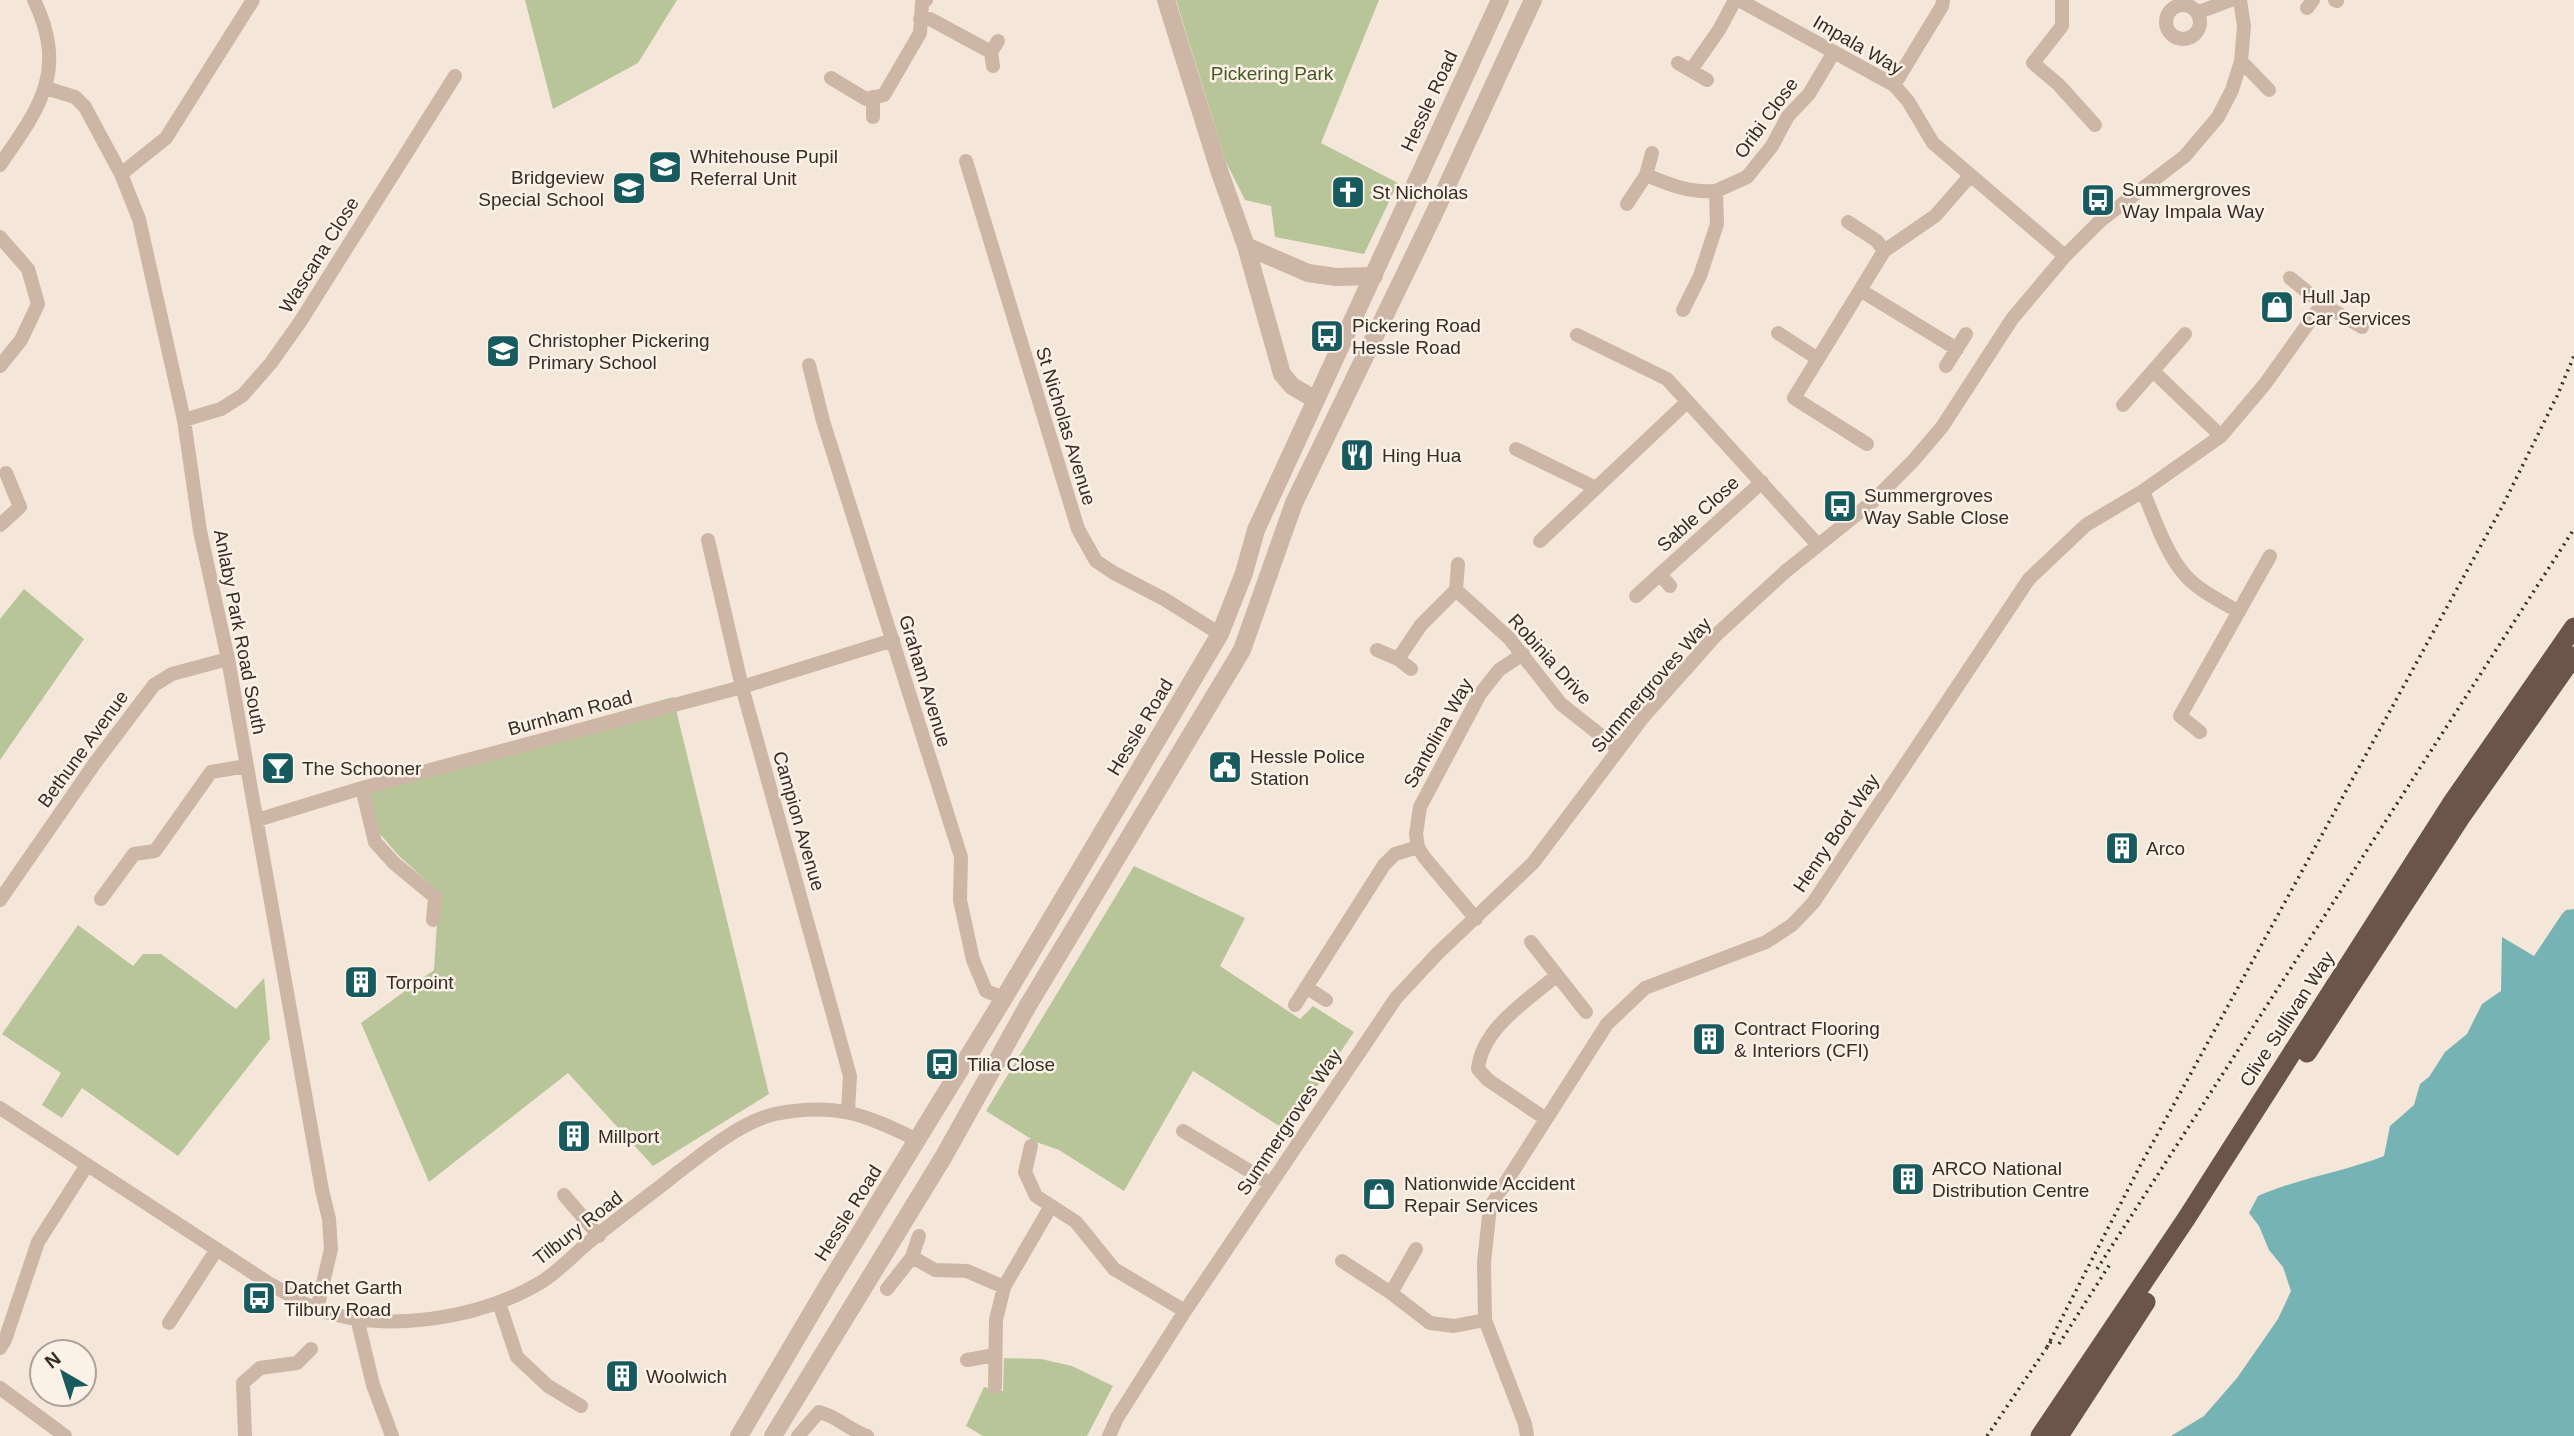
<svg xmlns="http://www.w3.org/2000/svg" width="2574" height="1436" font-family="Arial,sans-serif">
<rect width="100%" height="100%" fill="#f4e7da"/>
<path fill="#b7c599" d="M 525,0 L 677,0 L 638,63 L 553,109 Z
M 1176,0 L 1379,0 L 1321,143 L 1398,183 L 1364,254 L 1275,237 L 1271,206 L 1245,200 L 1226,162 Z
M 24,589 L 84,639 L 0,760 L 0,619 Z
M 673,697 L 769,1094 L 653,1166 L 568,1073 L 429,1182 L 361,1023 L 434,970 L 439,892 L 399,856 L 380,834 L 367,782 Z
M 1134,866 L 1245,918 L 1220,966 L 1300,1019 L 1313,1006 L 1354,1032 L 1287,1131 L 1193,1071 L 1124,1191 L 1059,1150 L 1036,1142 L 986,1111 Z
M 78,925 L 133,966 L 143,954 L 161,954 L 236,1009 L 264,978 L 270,1039 L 178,1156 L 82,1088 L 62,1118 L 42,1105 L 61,1073 L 2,1034 Z
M 1004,1358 L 1041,1359 L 1072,1366 L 1113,1386 L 1087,1436 L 983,1436 L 966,1426 L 984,1387 L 1003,1391 Z"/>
<path fill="#76b3b4" d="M 2574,909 L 2574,1436 L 2171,1436 L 2204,1416 L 2237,1378 L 2278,1319 L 2291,1291 L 2283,1267 L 2269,1250 L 2259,1226 L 2249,1213 L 2258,1196 C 2299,1178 2343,1172 2384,1156 L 2390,1126 L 2414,1105 L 2420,1084 L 2429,1077 L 2445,1052 L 2467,1034 L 2482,1004 L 2501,991 L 2502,937 L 2534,956 L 2562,914 L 2566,910 Z"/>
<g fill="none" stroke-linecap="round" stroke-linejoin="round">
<path stroke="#cdb6a5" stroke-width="14" d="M 1739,0 L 1894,85 L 1908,101 L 1933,143 L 2065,256
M 2062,0 L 2062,26 L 2033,63 L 2058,84 L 2095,125
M 2335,0 L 2337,1
M2166 22a17 17 0 1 1 34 0a17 17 0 1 1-34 0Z
M 2307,8 L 2313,0
M 2199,12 L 2231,0
M 920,19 L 930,19 L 991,52
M 2241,61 L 2269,90
M 1678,63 L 1707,80
M 993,66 L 991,52 L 998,41
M 1691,70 L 1719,30 L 1735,0
M 831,78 L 866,99 L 884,95 L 920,33 L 922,3 L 926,0
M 1894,85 L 1942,6 L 1943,0
M 46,88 L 75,97 L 85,107 L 121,174 L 139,219 L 184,420 L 200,531 L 228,659 L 322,1190 L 329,1219 L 331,1249 L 317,1309
M 873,97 L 873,117
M 966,161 L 1078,529 L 1096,561 L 1114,573 L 1164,599 L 1220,634
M 0,165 C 40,107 68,71 34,0
M 121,174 L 166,138 L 253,0
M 1646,175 C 1670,185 1690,193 1716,191
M 1627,204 L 1646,175 L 1652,153
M 1848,222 L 1877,241 L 1884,251
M 0,237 L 28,269 L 38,304 L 21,340 L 0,366
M 2290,278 L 2322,304 L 2362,327
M 1860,290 L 1957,349
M 1683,310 L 1700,276 L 1717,224 L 1716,191 L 1747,177 L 1772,146 L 1788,116 L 1809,94 L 1834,52
M 1778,333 L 1818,359
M 1577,335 L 1667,379 L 1818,545
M 809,365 L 823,421 L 961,857 L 960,900 L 973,960 L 986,991 L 1004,998
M 1946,366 L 1966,334
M 2154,372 L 2221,436
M 2123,405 L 2185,334
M 184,420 L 221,409 L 243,395 L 271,363 L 300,322 L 455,76
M 1867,444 L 1794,398 L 1884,251 L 1935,216 L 1970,176
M 1516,449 L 1594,487
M 2143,491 C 2154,517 2166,554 2185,575 C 2199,591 2221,601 2239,612
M 0,525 L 20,507 L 6,473
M 708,540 L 742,687 L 850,1076 L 848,1111
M 1540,541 L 1687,402
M 1660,574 L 1670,586
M 1456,590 L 1458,564
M 1636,596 L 1762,482
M 1377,650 L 1398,659 L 1411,669
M 1398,659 L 1421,625 L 1456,590 L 1509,638 L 1561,704 L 1618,749
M 2200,732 L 2180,716 L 2270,556
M 362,788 L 375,842 L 394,863 L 435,897 L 433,920
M 257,820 L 362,788 L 742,687 L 893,640
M 1418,847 L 1424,857 L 1476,919
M 101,899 L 134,854 L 155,851 L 211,772 L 246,766
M 0,900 L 95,763 L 154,685 L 172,674 L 228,659
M 1531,942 L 1586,1012
M 1306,987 L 1326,1000
M 1295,1005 L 1384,865 L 1395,854 L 1418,847 L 1416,834 L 1420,807 L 1480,694 L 1499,670 L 1523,654
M 0,1108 L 270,1284 C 285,1292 301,1303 317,1309 C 385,1334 481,1319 543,1281 C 558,1271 570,1259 583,1247 C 611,1223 642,1201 671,1178 C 699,1156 740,1122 775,1114 C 834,1102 865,1114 917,1140
M 1546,1119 L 1488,1080 L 1478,1069 C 1482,1028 1527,1001 1556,976
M 1183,1131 L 1271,1184
M 1031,1146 L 1025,1172 L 1036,1196 L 1076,1222 L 1114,1269 L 1185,1311
M 564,1195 L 599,1236
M 912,1257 L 935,1270 L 967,1271 L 1004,1287
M 1342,1261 L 1391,1293 L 1430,1323 L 1454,1326 L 1485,1320
M 887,1289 L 912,1257 L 919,1236
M 1391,1293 L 1416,1249
M 499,1303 L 517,1357 L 548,1386 L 581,1406
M 357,1318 L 373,1385 L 392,1436
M 169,1323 L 217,1249
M 0,1348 L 5,1340 L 38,1242 L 87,1165
M 967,1360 L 995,1355
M 995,1387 L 996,1320 L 1004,1287 L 1051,1206
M 0,1388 L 65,1436
M 245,1436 L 243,1383 L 260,1368 L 297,1363 L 311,1349
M 798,1436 L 819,1412 C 837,1416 849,1430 867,1436
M 1109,1436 L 1117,1418 L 1185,1311 L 1396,998 L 1438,953 L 1533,863 L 1644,716 L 1716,635 L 1786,571 L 1871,503 L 1913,461 L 1942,427 L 2012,319 L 2065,256 L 2100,221 L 2185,156 L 2218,117 L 2232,90 L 2241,61 L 2244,26 L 2240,0
M 1527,1436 L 1525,1424 L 1485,1320 L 1484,1262 L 1490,1207 L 1607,1024 L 1645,988 L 1766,942 L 1792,925 L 1813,903 L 2029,579 L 2086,525 L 2143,491 L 2221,436 L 2265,384 L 2322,304"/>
<path stroke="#cdb6a5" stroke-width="18" d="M 1166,0 L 1220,173 L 1246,246 L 1282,374 L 1292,386 L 1316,400
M 1246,246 L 1308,273 L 1336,277 L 1374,276
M 739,1436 L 828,1285 L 1004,998 L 1220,634 L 1244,573 L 1256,530 L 1500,0
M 773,1436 L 944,1156 L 1027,1007 L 1242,650 L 1294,503 L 1432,218 L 1533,0"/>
<path stroke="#6b544a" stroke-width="19" d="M 2307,1053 L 2461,817 L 2574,656
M 2040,1436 L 2186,1219 L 2451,804 L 2574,627
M 2059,1436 L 2146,1302"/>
<path stroke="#382c27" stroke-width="3.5" stroke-dasharray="2 5" stroke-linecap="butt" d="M 2097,1269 L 2574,529
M 2059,1344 L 2110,1264
M 2047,1347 L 2140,1166 L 2502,507 L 2557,396 L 2574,356
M 1987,1436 L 2052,1340"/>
</g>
<defs>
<g id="school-square" transform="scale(1.75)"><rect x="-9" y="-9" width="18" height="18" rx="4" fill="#185b5e" stroke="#fbf1e7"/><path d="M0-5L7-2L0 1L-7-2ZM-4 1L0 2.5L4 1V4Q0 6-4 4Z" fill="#fff"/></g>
<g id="church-square" transform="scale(1.75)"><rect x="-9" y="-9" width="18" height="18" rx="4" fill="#185b5e" stroke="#fbf1e7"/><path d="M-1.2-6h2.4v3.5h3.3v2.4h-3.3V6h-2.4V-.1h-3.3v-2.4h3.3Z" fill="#fff"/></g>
<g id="bus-square" transform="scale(1.75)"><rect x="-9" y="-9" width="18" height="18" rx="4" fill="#185b5e" stroke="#fbf1e7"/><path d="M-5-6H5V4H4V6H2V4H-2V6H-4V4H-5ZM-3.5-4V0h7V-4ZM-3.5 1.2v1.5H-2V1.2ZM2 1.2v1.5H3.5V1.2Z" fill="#fff"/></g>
<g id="shop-square" transform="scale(1.75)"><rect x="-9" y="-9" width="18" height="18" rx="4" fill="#185b5e" stroke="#fbf1e7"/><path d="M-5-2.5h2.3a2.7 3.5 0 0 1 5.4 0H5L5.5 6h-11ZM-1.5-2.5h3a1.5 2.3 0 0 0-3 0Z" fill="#fff"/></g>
<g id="restaurant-square" transform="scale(1.75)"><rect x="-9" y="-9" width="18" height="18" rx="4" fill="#185b5e" stroke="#fbf1e7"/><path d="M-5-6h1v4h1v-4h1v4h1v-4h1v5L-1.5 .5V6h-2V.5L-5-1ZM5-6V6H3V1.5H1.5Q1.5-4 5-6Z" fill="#fff"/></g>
<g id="civic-square" transform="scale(1.75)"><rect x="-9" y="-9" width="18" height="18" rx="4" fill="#185b5e" stroke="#fbf1e7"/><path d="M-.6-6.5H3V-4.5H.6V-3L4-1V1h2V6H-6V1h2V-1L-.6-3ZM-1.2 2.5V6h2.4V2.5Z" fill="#fff"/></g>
<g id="bar-square" transform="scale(1.75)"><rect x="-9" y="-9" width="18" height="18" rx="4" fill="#185b5e" stroke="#fbf1e7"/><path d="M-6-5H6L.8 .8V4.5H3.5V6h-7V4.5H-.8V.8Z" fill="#fff"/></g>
<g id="building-square" transform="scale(1.75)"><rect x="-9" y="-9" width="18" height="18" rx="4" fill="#185b5e" stroke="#fbf1e7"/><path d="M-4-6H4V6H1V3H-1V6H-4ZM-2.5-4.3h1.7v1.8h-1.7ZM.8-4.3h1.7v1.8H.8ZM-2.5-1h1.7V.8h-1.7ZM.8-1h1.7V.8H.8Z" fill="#fff"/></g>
</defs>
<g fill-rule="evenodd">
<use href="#school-square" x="665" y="167"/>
<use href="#school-square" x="629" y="188"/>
<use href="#church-square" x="1348" y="192"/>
<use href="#bus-square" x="2098" y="200"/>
<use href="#shop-square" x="2277" y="307"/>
<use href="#bus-square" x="1327" y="336"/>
<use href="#school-square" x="503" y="351"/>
<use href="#restaurant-square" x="1357" y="455"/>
<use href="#bus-square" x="1840" y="506"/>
<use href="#civic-square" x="1225" y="767"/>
<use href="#bar-square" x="278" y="768"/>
<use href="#building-square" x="2122" y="848"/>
<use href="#building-square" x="361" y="982"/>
<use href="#building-square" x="1709" y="1039"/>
<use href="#bus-square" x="942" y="1064"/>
<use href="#building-square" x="574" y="1136"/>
<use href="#building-square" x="1908" y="1179"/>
<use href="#shop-square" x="1379" y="1194"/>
<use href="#bus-square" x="259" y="1298"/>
<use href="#building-square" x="622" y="1376"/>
</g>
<g text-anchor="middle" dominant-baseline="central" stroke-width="5" stroke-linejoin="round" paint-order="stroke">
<g font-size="19" fill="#382c27" stroke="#fbf1e7">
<text transform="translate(1858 45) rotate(30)">Impala Way</text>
<text transform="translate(1429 101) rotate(-65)">Hessle Road</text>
<text transform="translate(1766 118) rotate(-54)">Oribi Close</text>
<text transform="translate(319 255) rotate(-58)">Wascana Close</text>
<text transform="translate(1066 426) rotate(73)">St Nicholas Avenue</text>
<text transform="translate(1698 514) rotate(-42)">Sable Close</text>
<text transform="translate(240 632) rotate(79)">Anlaby Park Road South</text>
<text transform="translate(1550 659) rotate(48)">Robinia Drive</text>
<text transform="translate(925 681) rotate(73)">Graham Avenue</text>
<text transform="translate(1651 685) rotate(-49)">Summergroves Way</text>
<text transform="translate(570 713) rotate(-15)">Burnham Road</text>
<text transform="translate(1140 727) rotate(-59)">Hessle Road</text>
<text transform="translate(1438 733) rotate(-61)">Santolina Way</text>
<text transform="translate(83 749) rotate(-54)">Bethune Avenue</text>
<text transform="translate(799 821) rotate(74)">Campion Avenue</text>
<text transform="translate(1836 833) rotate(-56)">Henry Boot Way</text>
<text transform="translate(2287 1019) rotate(-57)">Clive Sullivan Way</text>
<text transform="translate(1289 1122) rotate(-56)">Summergroves Way</text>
<text transform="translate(848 1213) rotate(-58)">Hessle Road</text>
<text transform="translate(578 1228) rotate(-38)">Tilbury Road</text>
</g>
<g font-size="19" fill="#485928" stroke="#fbf1e7">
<text x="1272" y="73">Pickering Park</text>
</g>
<g font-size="19" fill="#382c27" stroke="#fbf1e7" text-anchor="start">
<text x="690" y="156">Whitehouse Pupil<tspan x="690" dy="22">Referral Unit</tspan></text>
<text x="604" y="177" text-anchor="end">Bridgeview<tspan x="604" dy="22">Special School</tspan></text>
<text x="2122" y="189">Summergroves<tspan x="2122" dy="22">Way Impala Way</tspan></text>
<text x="1372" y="192">St Nicholas</text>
<text x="2302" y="296">Hull Jap<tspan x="2302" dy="22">Car Services</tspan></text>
<text x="1352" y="325">Pickering Road<tspan x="1352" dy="22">Hessle Road</tspan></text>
<text x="528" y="340">Christopher Pickering<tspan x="528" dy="22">Primary School</tspan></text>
<text x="1382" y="455">Hing Hua</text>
<text x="1864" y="495">Summergroves<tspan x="1864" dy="22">Way Sable Close</tspan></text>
<text x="1250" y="756">Hessle Police<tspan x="1250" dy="22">Station</tspan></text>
<text x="302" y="768">The Schooner</text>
<text x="2146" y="848">Arco</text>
<text x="386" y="982">Torpoint</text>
<text x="1734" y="1028">Contract Flooring<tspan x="1734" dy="22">&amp; Interiors (CFI)</tspan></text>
<text x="967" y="1064">Tilia Close</text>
<text x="598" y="1136">Millport</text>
<text x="1932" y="1168">ARCO National<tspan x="1932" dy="22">Distribution Centre</tspan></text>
<text x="1404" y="1183">Nationwide Accident<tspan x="1404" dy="22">Repair Services</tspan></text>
<text x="284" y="1287">Datchet Garth<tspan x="284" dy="22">Tilbury Road</tspan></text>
<text x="646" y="1376">Woolwich</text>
</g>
</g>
<g transform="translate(63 1373) rotate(321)"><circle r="33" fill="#fbf1e7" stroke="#ada29a" stroke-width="2"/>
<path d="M0-5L12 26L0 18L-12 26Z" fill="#185b5e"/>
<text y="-10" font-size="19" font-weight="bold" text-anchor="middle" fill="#382c27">N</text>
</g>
</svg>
